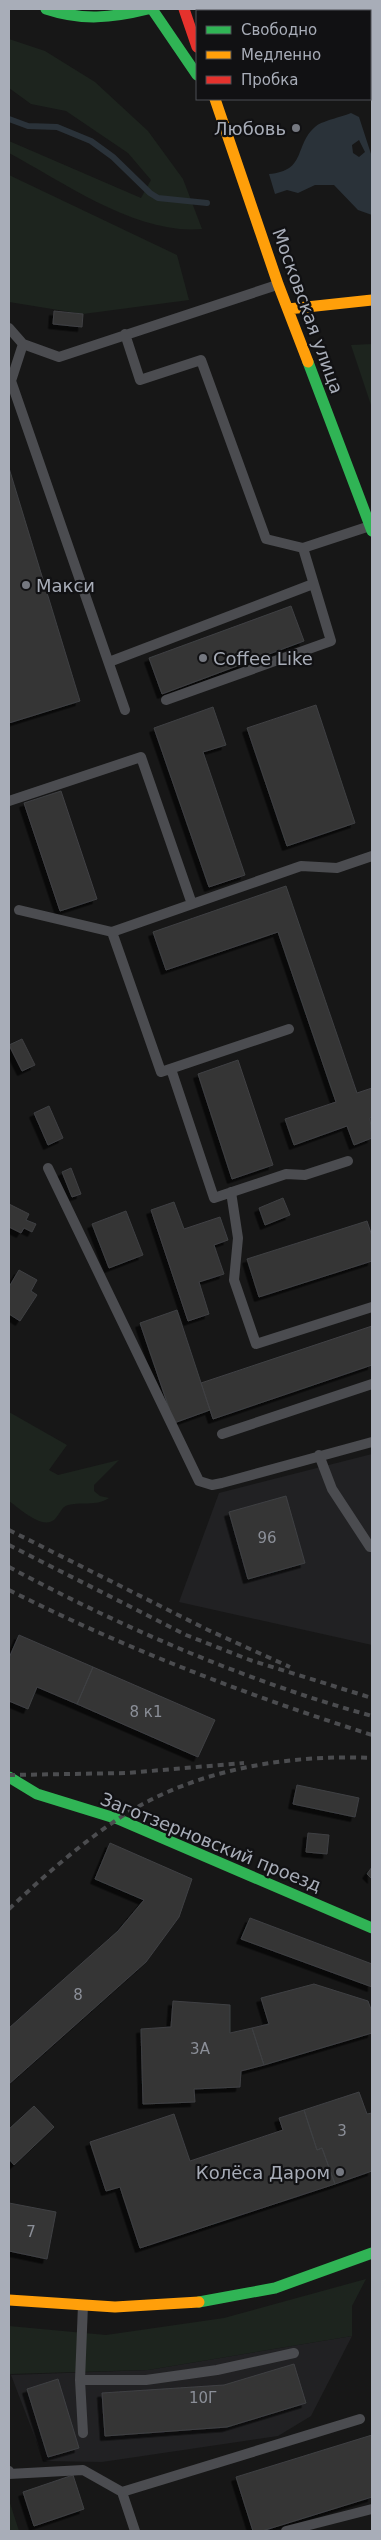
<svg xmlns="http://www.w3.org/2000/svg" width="381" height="2540" font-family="'DejaVu Sans',sans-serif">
<defs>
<filter id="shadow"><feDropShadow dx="-4.5" dy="4.5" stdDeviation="0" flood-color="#0009"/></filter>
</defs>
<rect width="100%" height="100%" fill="#171717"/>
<path fill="#212123" d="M 372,1454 L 372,1645 L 179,1602 L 219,1493 Z
M 352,2336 L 311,2416 L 278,2436 L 102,2462 L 44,2461 L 11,2375 L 148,2370 Z"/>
<path fill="#1d241e" d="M 9,39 L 45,51 L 95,82 L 148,131 L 183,179 L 202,229 C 137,235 65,183 9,153 L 9,141 L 141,198 L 151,180 L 128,153 L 66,111 L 31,104 L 9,88 Z
M 9,175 L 177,255 L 189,300 L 83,314 L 9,302 Z
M 372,344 L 372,408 L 351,345 Z
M 9,1412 L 67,1445 L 49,1470 L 58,1475 L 119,1460 L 94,1485 L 94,1491 L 100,1496 L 109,1498 C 96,1507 82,1501 68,1505 C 61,1507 60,1514 55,1519 C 43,1531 19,1508 9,1501 Z
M 366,2279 L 352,2306 L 352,2336 L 148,2370 L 9,2374 L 9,2326 L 106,2335 L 224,2318 Z
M 9,2500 L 19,2531 L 9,2531 Z"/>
<path fill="#2a3239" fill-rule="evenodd" d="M 351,113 L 359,117 L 372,157 L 372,215 L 358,210 L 334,185 L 315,185 L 298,193 L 287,190 L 275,194 L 269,174 C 307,171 294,145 315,127 C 321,121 342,117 351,113 ZM 359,140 L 365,152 L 359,157 L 353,153 L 352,145 Z"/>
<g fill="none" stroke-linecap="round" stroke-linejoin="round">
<path stroke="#2a3239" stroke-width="6" d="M 9,119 L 28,126 L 57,127 L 91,141 L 113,157 L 150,193 L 158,198 L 207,203"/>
</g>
<path fill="#353536" stroke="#3f4043" filter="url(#shadow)" d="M 355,9 L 372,9 L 372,13 L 370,11 Z
M 54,311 L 83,314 L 82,327 L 53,324 Z
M 9,468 L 80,701 L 9,723 Z
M 291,606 L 304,641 L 162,694 L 149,658 Z
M 316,705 L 355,823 L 287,846 L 247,728 Z
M 213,707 L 226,745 L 203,752 L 245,875 L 209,887 L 154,728 Z
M 61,791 L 97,899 L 60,911 L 24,803 Z
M 286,886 L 357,1093 L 372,1088 L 372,1117 L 370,1118 L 372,1138 L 354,1145 L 347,1126 L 294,1145 L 285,1119 L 336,1102 L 278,932 L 166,970 L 153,932 Z
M 22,1039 L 35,1065 L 22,1071 L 9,1045 Z
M 238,1060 L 273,1165 L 232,1179 L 198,1074 Z
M 49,1106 L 63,1138 L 48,1145 L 34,1113 Z
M 71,1168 L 81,1194 L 72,1197 L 62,1172 Z
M 283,1198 L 290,1215 L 265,1225 L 259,1208 Z
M 174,1202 L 184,1229 L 220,1217 L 228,1240 L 214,1245 L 224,1274 L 199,1282 L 209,1314 L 188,1321 L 151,1210 Z
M 9,1204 L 29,1214 L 26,1220 L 36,1224 L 32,1232 L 24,1228 L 21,1233 L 9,1227 Z
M 126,1211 L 143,1255 L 109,1268 L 92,1224 Z
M 367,1221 L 372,1236 L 372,1261 L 259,1297 L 247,1259 Z
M 19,1270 L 37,1280 L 31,1291 L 37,1295 L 20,1321 L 9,1314 L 9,1287 Z
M 177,1310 L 210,1410 L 174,1423 L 140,1323 Z
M 372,1326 L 372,1365 L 213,1419 L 201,1383 Z
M 286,1496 L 305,1563 L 248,1579 L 229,1512 Z
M 19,1635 L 93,1667 L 77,1704 L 37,1687 L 28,1709 L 9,1701 L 9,1658 Z
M 93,1667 L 215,1720 L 198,1757 L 77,1704 Z
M 297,1785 L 359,1798 L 355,1817 L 293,1804 Z
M 308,1833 L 329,1835 L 327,1854 L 306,1852 Z
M 110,1843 L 192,1879 L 179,1917 L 146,1962 L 9,2084 L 9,2028 L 118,1931 L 144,1900 L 95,1879 Z
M 372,1867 L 372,1879 L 367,1874 Z
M 250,1918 L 372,1964 L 372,1987 L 241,1939 Z
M 314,1984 L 368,2001 L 372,2012 L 372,2033 L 264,2065 L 252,2028 L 269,2024 L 261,1998 Z
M 173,2001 L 230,2005 L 230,2033 L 252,2028 L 264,2065 L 241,2071 L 240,2087 L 194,2089 L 195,2102 L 143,2104 L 141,2029 L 171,2027 Z
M 359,2092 L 367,2114 L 372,2113 L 372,2171 L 335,2184 L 322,2148 L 317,2150 L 304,2110 Z
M 34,2106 L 54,2127 L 14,2165 L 9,2159 L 9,2129 Z
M 304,2110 L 317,2150 L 322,2148 L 335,2184 L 140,2248 L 120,2187 L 106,2191 L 90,2142 L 174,2114 L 190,2161 L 283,2130 L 279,2118 Z
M 9,2203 L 56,2212 L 47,2259 L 9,2251 Z
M 294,2364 L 306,2403 L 227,2427 L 105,2436 L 102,2393 L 224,2385 Z
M 58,2379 L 79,2448 L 48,2457 L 27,2389 Z
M 372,2435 L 372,2497 L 262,2531 L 253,2531 L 236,2477 Z
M 73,2475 L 84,2509 L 34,2526 L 23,2492 Z"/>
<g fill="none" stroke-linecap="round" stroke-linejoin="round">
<path stroke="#4b4c50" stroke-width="10" d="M 307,9 L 313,11
M 370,39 L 372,40
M 9,328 L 23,344 L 59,357 L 277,285
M 125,334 L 140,380 L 201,360 L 266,539 L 303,548 L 370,526
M 23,344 L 11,381 L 125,710
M 109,662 L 313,584
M 166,700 L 331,641 L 303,548
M 9,801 L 141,757 L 192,904
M 19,910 L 112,932 L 301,866 L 337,868 L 372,856
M 112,932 L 161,1072 L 289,1029
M 171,1069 L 214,1198 L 286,1174 L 305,1175 L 348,1161
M 48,1168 L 199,1481 L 212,1485 L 222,1483 L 372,1442
M 231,1192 L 238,1238 L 234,1280 L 256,1344 L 372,1307
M 222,1434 L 372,1384
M 319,1455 L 332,1489 L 370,1547 L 372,1547
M 83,2305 L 80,2380 L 146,2380 L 217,2370 L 294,2353
M 80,2380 L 83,2433
M 9,2471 L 9,2474 L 83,2470 L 122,2492 L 135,2531
M 122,2492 L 360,2419
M 286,2531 L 372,2509"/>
<path stroke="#30b455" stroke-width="11" d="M 46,9 C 82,21 112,18 148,9
M 152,9 L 197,75
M 308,362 L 372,531
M 9,1777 L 37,1794 L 118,1819 L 372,1928
M 199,2302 L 275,2288 L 372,2253"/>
<path stroke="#ff9f0a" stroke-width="11" d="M 215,99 L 278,284 L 308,362
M 288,309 L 372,300
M 9,2300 L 115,2307 L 199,2302"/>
<path stroke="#e5322d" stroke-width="11" d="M 184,9 L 197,47"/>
<path stroke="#4b4c4f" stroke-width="4" stroke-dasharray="6 5" stroke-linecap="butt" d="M 9,1530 L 208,1630 L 290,1667
M 9,1545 L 186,1635 L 250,1660 L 372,1698
M 9,1567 C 123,1628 246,1681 372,1716
M 9,1590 C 126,1649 247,1695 372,1735
M 9,1775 L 127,1773 L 244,1763
M 9,1909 C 43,1877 79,1845 118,1819 C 191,1770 286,1754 372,1758"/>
</g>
<g fill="#757880" stroke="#111113" stroke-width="2">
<circle cx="296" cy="128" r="5"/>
<circle cx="26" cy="585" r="5"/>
<circle cx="203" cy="658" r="5"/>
<circle cx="340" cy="2172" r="5"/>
</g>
<g text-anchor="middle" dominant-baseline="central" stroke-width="4.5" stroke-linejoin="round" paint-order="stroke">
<g font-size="15" fill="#8b8f98">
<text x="267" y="1538">96</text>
<text x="146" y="1712">8 к1</text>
<text x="78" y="1995">8</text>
<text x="200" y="2049">3А</text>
<text x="342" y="2131">3</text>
<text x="31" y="2232">7</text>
<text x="203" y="2398">10Г</text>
</g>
<g font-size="18" fill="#a8adb8" stroke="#111113" text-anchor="end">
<text x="286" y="128">Любовь</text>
<text x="36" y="585" text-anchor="start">Макси</text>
<text x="213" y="658" text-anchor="start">Coffee Like</text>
<text x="330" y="2172">Колёса Даром</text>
</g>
<g font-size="18" fill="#a8adb8" stroke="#111113">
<text transform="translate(308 311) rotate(70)">Московская улица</text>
<text transform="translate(211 1842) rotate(22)">Заготзерновский проезд</text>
</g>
</g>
<rect width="381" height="2540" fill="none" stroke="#a8adb8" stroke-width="20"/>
<rect x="196" y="10" width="175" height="90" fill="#111113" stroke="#4d4f55"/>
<rect x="206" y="26" width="25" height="8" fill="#30b455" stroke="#4d4f55"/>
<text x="241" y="35" font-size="15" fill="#a8adb8">Свободно</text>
<rect x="206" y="51" width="25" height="8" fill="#ff9f0a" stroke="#4d4f55"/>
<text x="241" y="60" font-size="15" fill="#a8adb8">Медленно</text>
<rect x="206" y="76" width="25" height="8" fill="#e5322d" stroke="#4d4f55"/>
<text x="241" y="85" font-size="15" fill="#a8adb8">Пробка</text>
</svg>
